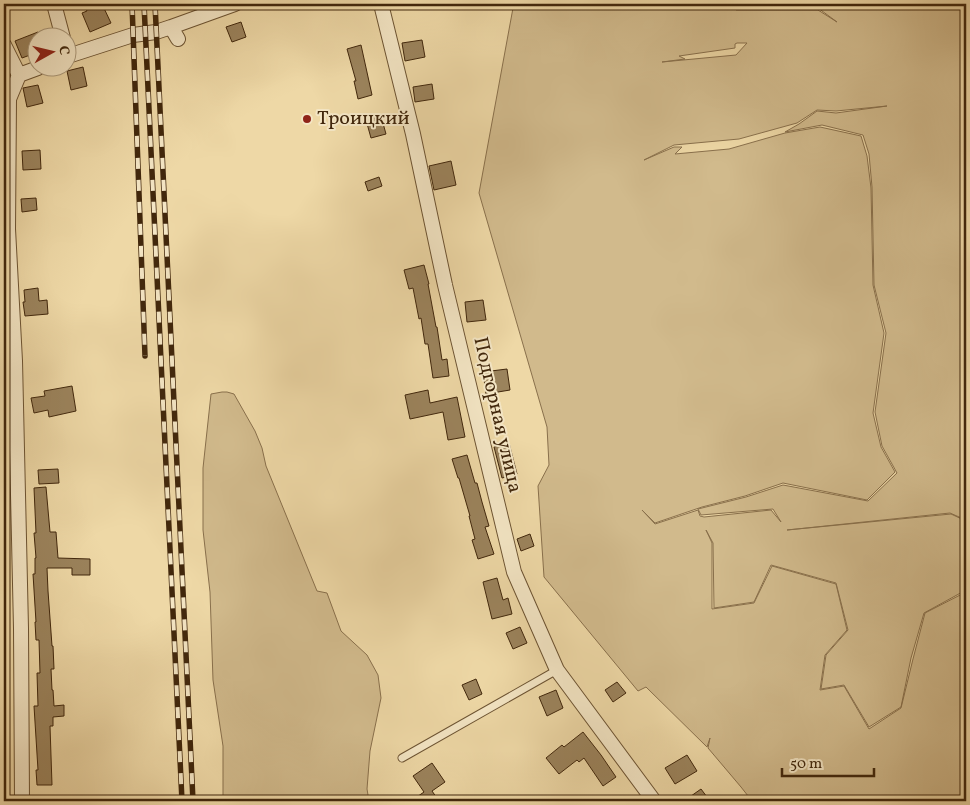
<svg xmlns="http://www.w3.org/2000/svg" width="970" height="805" font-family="Vollkorn,serif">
<rect width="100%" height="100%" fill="#eed8a6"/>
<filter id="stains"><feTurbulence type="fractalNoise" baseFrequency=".004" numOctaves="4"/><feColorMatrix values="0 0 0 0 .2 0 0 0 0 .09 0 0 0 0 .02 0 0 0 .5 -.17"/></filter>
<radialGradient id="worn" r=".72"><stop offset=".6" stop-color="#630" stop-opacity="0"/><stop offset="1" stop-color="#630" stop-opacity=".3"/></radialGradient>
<path fill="#d1ba8c" stroke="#89704c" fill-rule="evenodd" d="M 513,4 L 735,4 L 736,10 L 818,10 L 837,22 L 818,8 L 737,8 L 736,4 L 966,4 L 966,520 L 950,513 L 787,530 L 951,514 L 966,521 L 966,590 L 924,613 L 911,658 L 901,707 L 869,727 L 844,685 L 821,689 L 826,655 L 848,630 L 836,583 L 771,565 L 754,602 L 714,608 L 713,543 L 706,530 L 712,543 L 712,609 L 754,603 L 772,566 L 836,584 L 847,630 L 825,655 L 820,690 L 844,686 L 869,729 L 901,708 L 913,659 L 925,613 L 966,592 L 966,801 L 752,801 L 741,787 L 708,748 L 710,738 L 707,747 L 646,687 L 638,691 L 544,577 L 538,486 L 549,465 L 547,427 L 479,193 L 513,8 ZM 737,43 L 747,43 L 736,55 L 662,62 L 685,59 L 679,56 L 735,48 L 735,44 ZM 887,106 L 836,113 L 817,111 L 799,124 L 785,132 L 822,125 L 863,135 L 869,154 L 872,187 L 874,285 L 886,333 L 875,412 L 882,446 L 897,473 L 868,501 L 783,485 L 746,497 L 698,509 L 701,515 L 773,509 L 781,522 L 771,510 L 704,517 L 700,516 L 698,510 L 655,524 L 642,510 L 655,523 L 702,507 L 745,496 L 783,483 L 867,500 L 895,472 L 881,447 L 873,413 L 884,333 L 873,285 L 871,188 L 867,156 L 861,136 L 820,127 L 785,133 L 729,149 L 675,154 L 682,147 L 674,147 L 644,160 L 674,145 L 739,139 L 797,123 L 817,110 L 836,111 Z
M 222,392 L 227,392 L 234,394 L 255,431 L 262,448 L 266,466 L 317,591 L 327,593 L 341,631 L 367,655 L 378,675 L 381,698 L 370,751 L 367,789 L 369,801 L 223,801 L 223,746 L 213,680 L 210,592 L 203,530 L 203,468 L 211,394 Z"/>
<path fill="#9b835c" stroke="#41270c" d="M 84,4 L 102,4 L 111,23 L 90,32 L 82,13 L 87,11 Z
M 241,22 L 246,37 L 232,42 L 226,27 Z
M 38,32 L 38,52 L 22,58 L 15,41 Z
M 422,40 L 425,57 L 405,61 L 402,43 Z
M 361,45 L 372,95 L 358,99 L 354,81 L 356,81 L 347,49 Z
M 83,67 L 87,86 L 71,90 L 67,71 Z
M 432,84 L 434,99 L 415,102 L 413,87 Z
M 38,85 L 43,103 L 27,107 L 23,88 Z
M 381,116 L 386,134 L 371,138 L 366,120 Z
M 40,150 L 41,169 L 23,170 L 22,151 Z
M 451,161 L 456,185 L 434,190 L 429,166 Z
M 379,177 L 382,186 L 368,191 L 365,182 Z
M 36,198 L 37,210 L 22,212 L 21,199 Z
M 424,265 L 429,284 L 428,284 L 436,327 L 437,327 L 442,360 L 447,359 L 449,376 L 433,378 L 428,344 L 425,344 L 421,318 L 419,319 L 413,288 L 409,289 L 404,270 Z
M 38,288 L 39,301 L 47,300 L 48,314 L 25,316 L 23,302 L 25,302 L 24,290 Z
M 483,300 L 486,320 L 467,322 L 465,302 Z
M 507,369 L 510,390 L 486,394 L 483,372 Z
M 72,386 L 76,411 L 49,417 L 48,410 L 34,413 L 31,398 L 45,396 L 44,391 Z
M 428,390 L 430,403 L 457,397 L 465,437 L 448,440 L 443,412 L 410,419 L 405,395 Z
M 509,443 L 517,474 L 502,478 L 494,447 Z
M 467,455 L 475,483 L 477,483 L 482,502 L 489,526 L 485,527 L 494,554 L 478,559 L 472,540 L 475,539 L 469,516 L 470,516 L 459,478 L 458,478 L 452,459 Z
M 58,469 L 59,483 L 39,484 L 38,470 Z
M 46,487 L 50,532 L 56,532 L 58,558 L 90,559 L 90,575 L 72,575 L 72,568 L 47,568 L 48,591 L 52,646 L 53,646 L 54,669 L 51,669 L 52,690 L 53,690 L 54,706 L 64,705 L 64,716 L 53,717 L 53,726 L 50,726 L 52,785 L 37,785 L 36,770 L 38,770 L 34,706 L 38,706 L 37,673 L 40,673 L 39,640 L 36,640 L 35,622 L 36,622 L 33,574 L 35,574 L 35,558 L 36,558 L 34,533 L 36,533 L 34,488 Z
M 530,534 L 534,546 L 521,551 L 517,539 Z
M 497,578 L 503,600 L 508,598 L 512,614 L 492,619 L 483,582 Z
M 520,627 L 527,643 L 513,649 L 506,633 Z
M 476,679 L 482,694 L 469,700 L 462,685 Z
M 617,682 L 626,693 L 613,702 L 605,690 Z
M 556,690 L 563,708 L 547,716 L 539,697 Z
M 583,732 L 601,755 L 616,777 L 603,786 L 584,758 L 579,762 L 577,760 L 559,774 L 546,758 L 562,745 L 564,747 Z
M 687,755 L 697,771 L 675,784 L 665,768 Z
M 432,763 L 445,782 L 432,791 L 439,801 L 411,801 L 424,792 L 413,776 Z
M 701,789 L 710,801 L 684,801 Z"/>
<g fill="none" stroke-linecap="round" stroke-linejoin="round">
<g stroke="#6c5332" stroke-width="9">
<path id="service" d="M 402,758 L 557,670"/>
</g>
<g stroke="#6c5332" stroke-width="16">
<path id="minor" d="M 54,4 L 63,38
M 381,4 L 413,134 L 445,285 L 514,572 L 557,670 L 654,801
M 171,27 L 178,39
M 4,45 L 19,75
M 68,56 L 133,35 L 156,32 L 171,27 L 235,4
M 22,801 L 21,628 L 15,361 L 8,229 L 9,99 L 19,75 L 38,68"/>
</g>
<use href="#service" stroke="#f4e6c5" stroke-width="7"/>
<use href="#minor" stroke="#f4e6c5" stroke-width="14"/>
<g stroke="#41270c" stroke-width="5.5">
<path id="rail" d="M 132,4 L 145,356
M 144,4 L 182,801
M 155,4 L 193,801"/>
</g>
<use href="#rail" stroke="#f4e6c5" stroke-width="4" stroke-dasharray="11" stroke-linecap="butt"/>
</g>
<circle fill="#8f2418" stroke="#f4e6c5" stroke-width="2" cx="307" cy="119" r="5"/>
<g text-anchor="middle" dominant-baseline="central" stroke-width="4" stroke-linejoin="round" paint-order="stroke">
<g font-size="20" fill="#41270c" stroke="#f4e6c5" text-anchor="start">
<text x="317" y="119">Троицкий</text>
</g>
<g font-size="20" fill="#41270c" stroke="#f4e6c5">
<text transform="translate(497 415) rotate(77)">Подгорная улица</text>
</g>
</g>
<rect width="970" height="805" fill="none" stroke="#eed8a6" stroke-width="20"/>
<rect x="5" y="5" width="960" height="795" fill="none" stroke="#41270c" stroke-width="2.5"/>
<rect x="10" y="10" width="950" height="785" fill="none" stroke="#41270c"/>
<g transform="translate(52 52) rotate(82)"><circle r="24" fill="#f4e6c5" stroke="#ac9a7b"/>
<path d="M0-4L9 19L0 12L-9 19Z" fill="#8f2418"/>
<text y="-8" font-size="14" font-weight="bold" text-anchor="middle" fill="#41270c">С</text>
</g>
<path d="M782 768v8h92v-8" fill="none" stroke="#41270c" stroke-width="2.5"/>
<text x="790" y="768" font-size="15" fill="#41270c" stroke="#f4e6c5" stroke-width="4" paint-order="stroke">50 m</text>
<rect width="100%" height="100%" filter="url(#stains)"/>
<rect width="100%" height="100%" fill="url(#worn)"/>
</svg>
